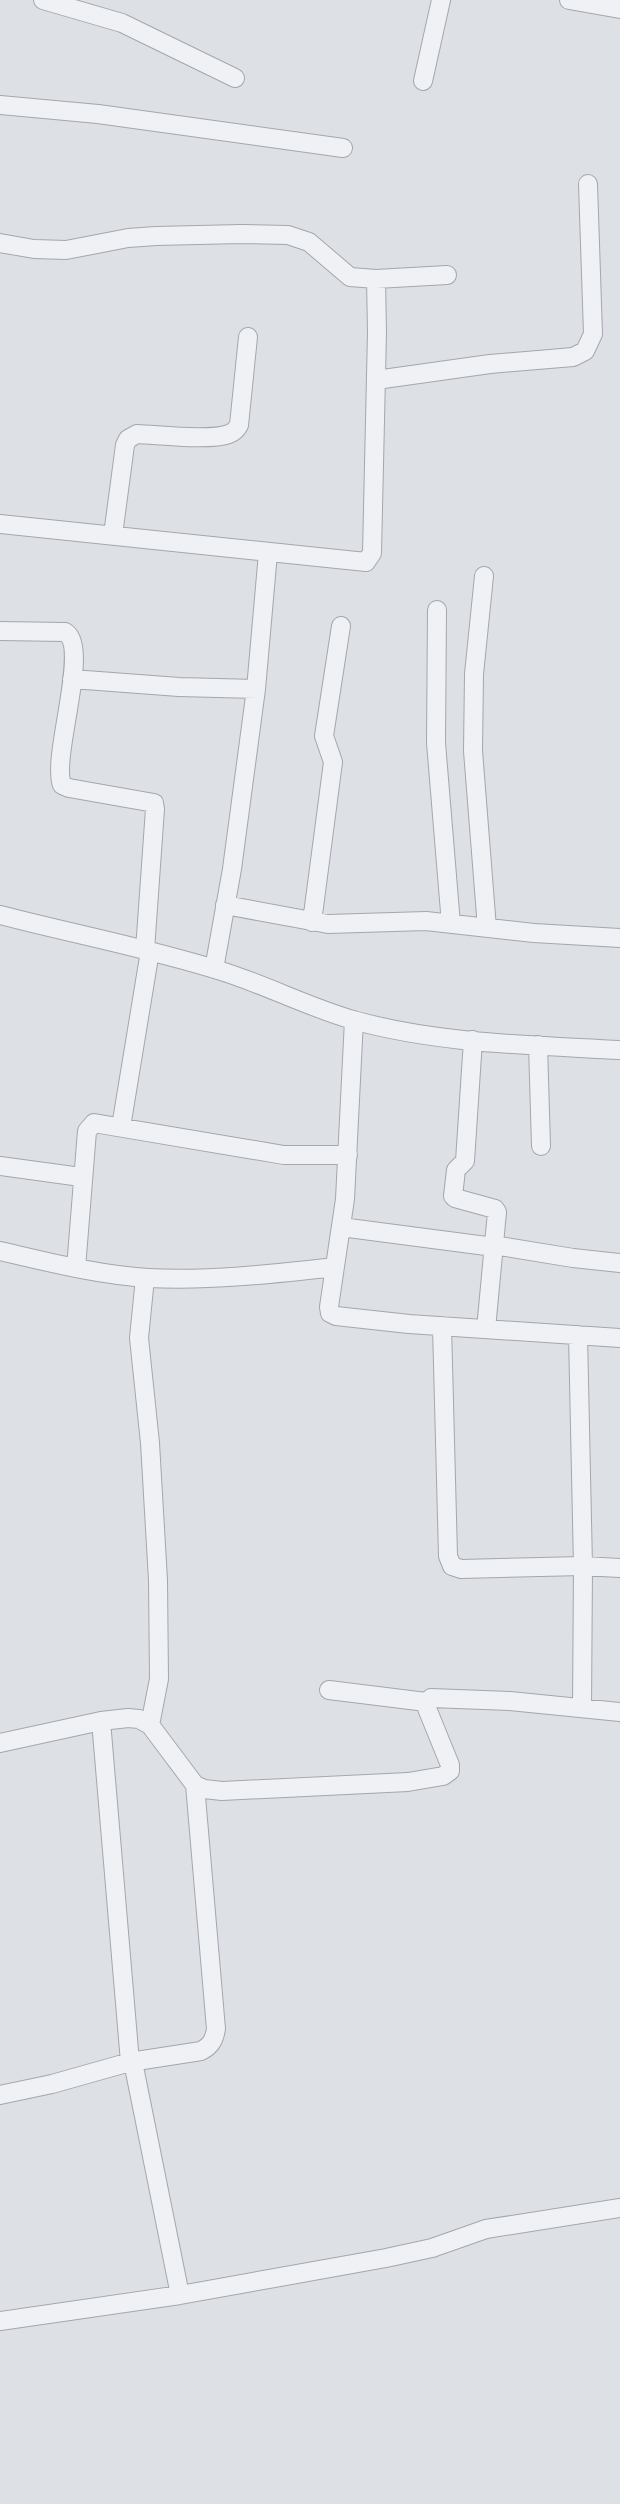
<svg xmlns="http://www.w3.org/2000/svg" width="620" height="2504" font-family="Rubik,sans-serif">
<rect width="100%" height="100%" fill="#dde0e5"/>
<g fill="none" stroke-linecap="round" stroke-linejoin="round">
<g stroke="#a3a7ae" stroke-width="20">
<path id="minor" d="M 43,0 L 122,23 L 235,78
M 569,0 L 620,9
M 423,81 L 441,0
M 0,105 L 98,114 L 343,148
M 0,243 L 34,249 L 66,250 L 128,238 L 156,236 L 241,234 L 288,235 L 309,242 L 350,277 L 376,279 L 377,332 L 372,553 L 366,562 L 0,524
M 376,279 L 447,275
M 376,380 L 490,364 L 573,357 L 585,351 L 593,334 L 588,184
M 113,535 L 125,445 L 128,439 L 137,434 C 161,435 209,441 229,434 C 234,432 237,429 239,425 L 248,337
M 484,576 L 474,674 L 473,751 L 487,928
M 437,610 L 436,743 L 451,924
M 0,631 L 65,632 C 91,646 51,756 62,785 L 69,788 L 154,803 L 155,809 L 145,950
M 72,679 L 179,687 L 256,689
M 225,905 L 328,924 L 426,921 L 534,933 L 620,938
M 0,915 C 73,934 148,948 221,971 C 266,985 308,1007 353,1020 C 439,1044 531,1045 620,1050
M 312,922 L 333,762 L 324,736 L 341,626
M 214,969 L 232,869 L 256,689 L 268,553
M 354,1020 L 345,1199 L 329,1307 L 330,1313 L 336,1316 L 409,1324 L 620,1338
M 473,1040 L 465,1161 L 456,1170 L 453,1196 L 455,1198 L 495,1209 L 497,1212 L 486,1329
M 538,1045 L 541,1146
M 121,1127 L 150,951
M 0,1166 L 81,1177
M 341,1227 L 494,1247
M 494,1245 L 573,1258 L 620,1263
M 0,1251 C 48,1262 98,1275 148,1278 C 211,1281 272,1274 335,1267
M 76,1268 L 87,1131 L 94,1123 L 284,1155 L 348,1155
M 145,1278 L 139,1338 L 150,1443 L 158,1580 L 159,1679 L 150,1725
M 442,1326 L 448,1556 L 452,1566 L 461,1569 L 583,1566 L 620,1568
M 578,1335 L 583,1566 L 582,1708
M 329,1690 L 426,1702
M 101,1721 L 130,2062
M 0,1743 L 101,1721 L 128,1718 L 139,1719 L 150,1725 L 195,1785 L 204,1789 L 222,1791 L 408,1782 L 443,1776 L 450,1771 L 450,1765 L 426,1706 L 431,1698 L 510,1701 L 620,1712
M 133,2062 L 180,2295
M 0,2095 L 52,2084 L 130,2062 L 201,2051 C 211,2046 214,2040 216,2029 L 195,1785
M 0,2321 L 180,2295 L 386,2258 L 432,2248 L 486,2229 L 620,2208"/>
</g>
<use href="#minor" stroke="#eff1f4" stroke-width="18"/>
</g>
</svg>
